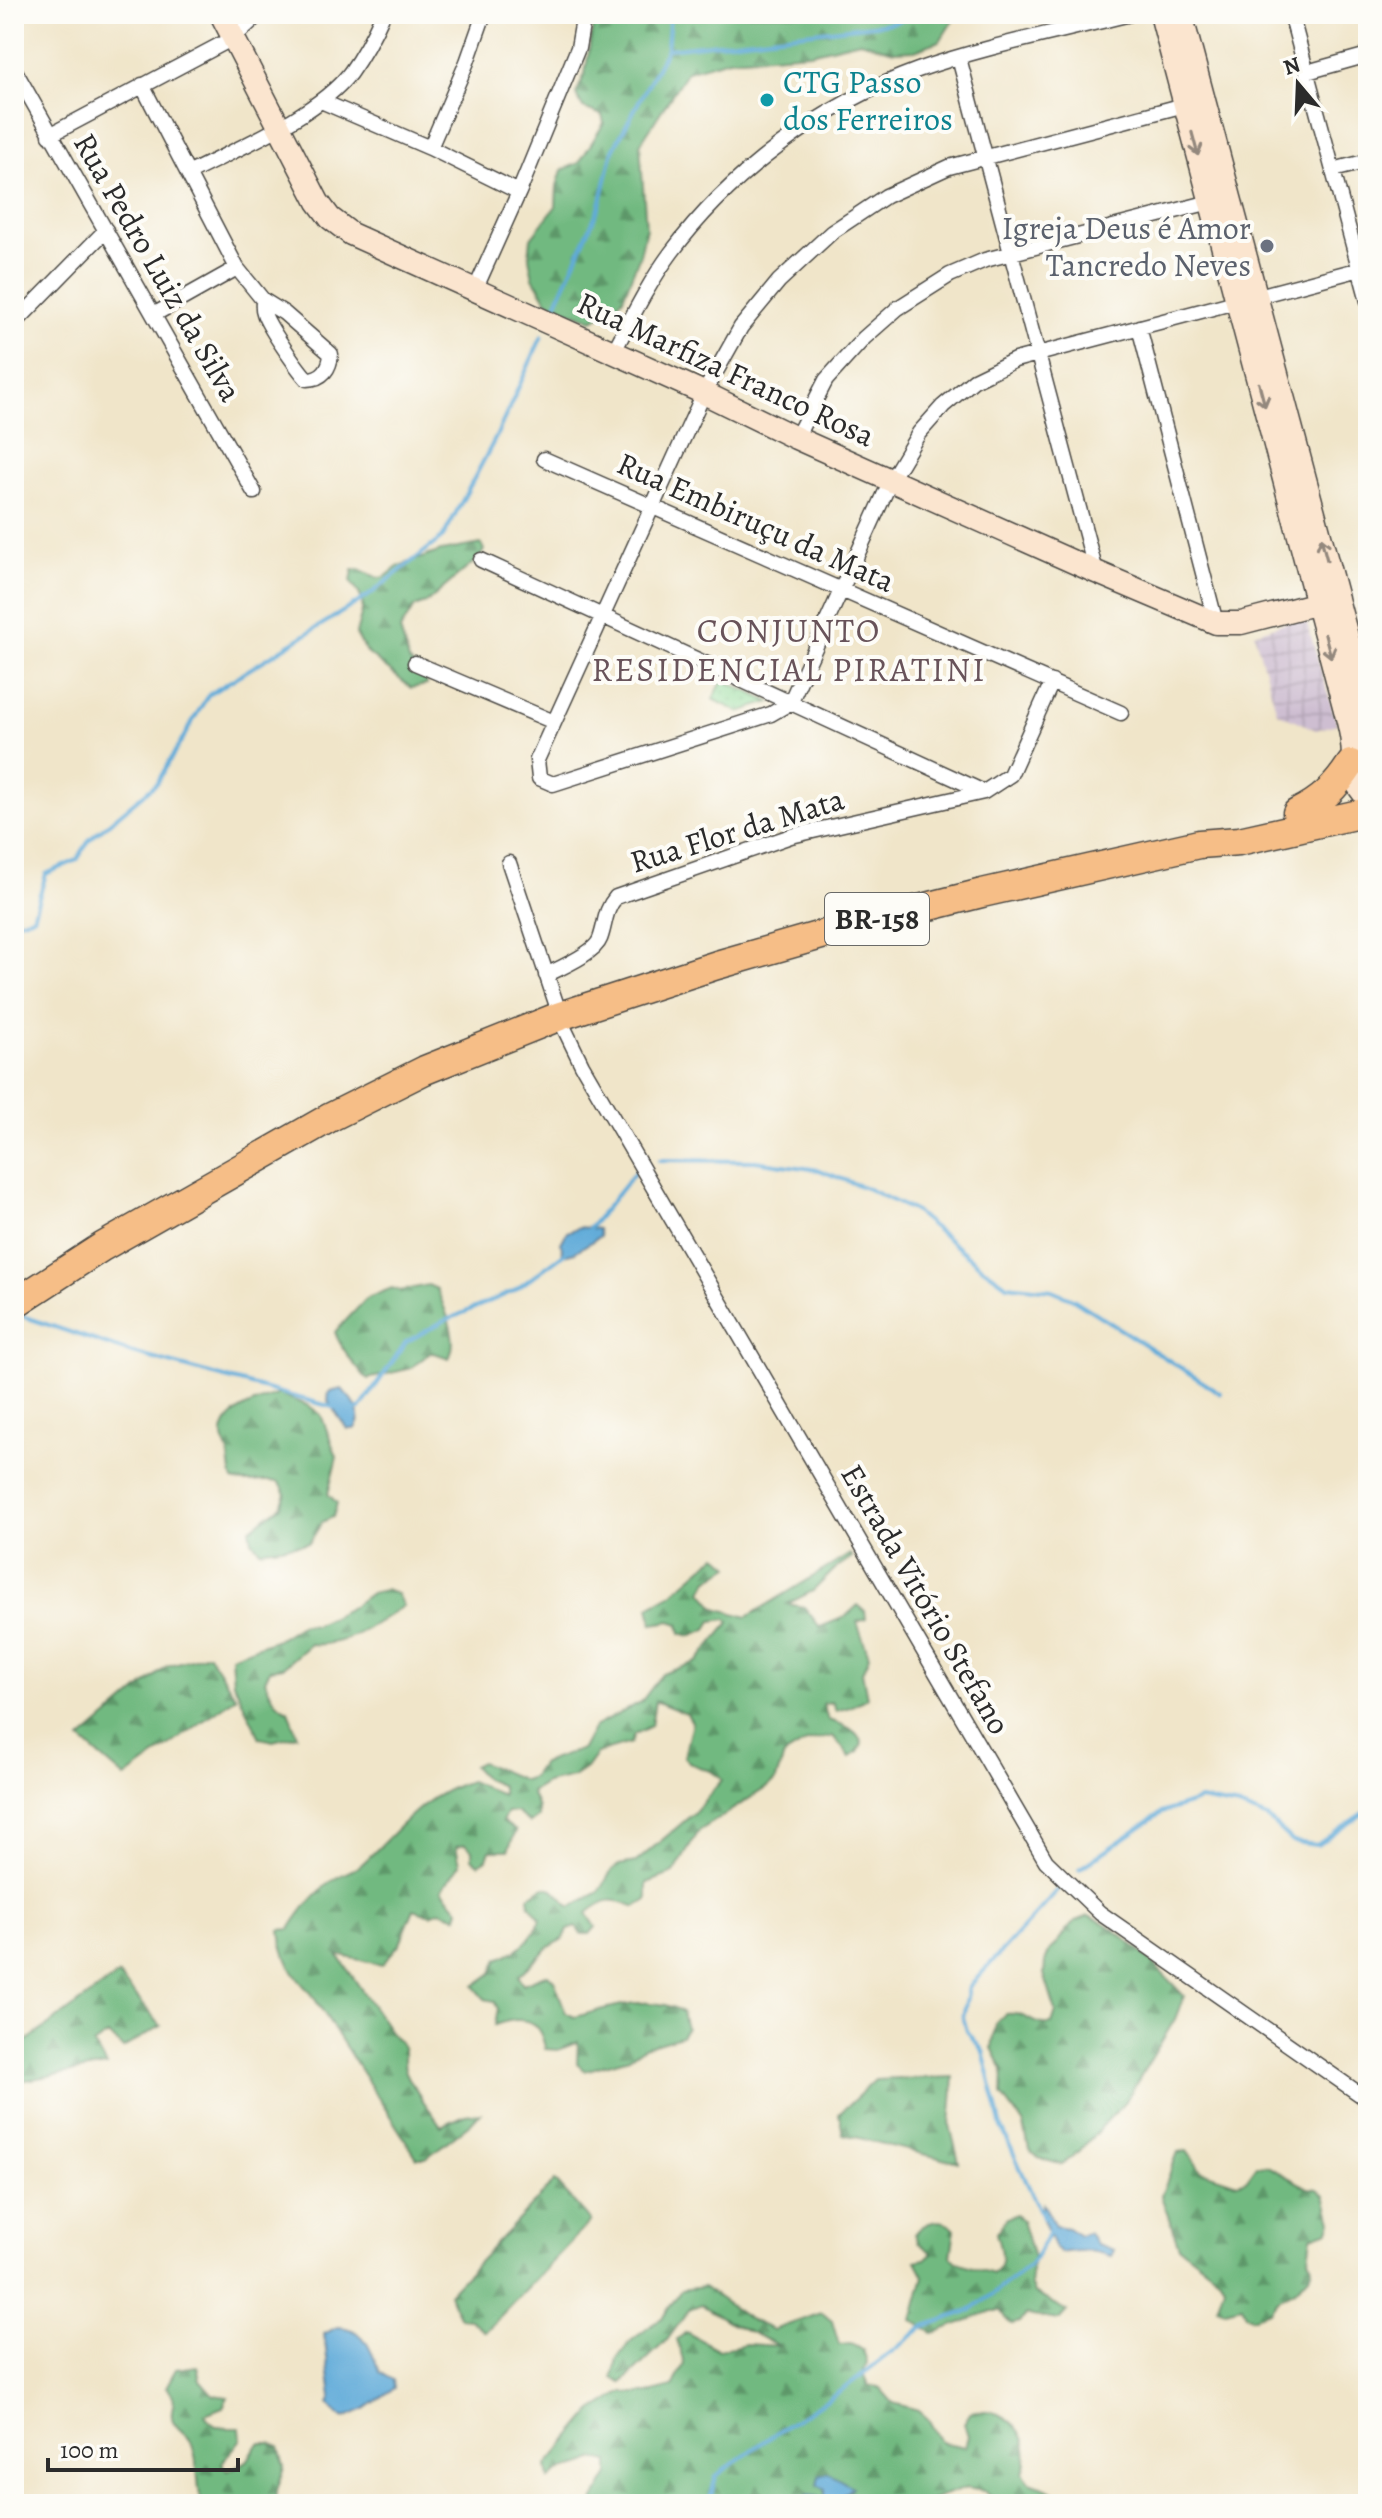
<svg xmlns="http://www.w3.org/2000/svg" width="1382" height="2518" font-family="Alegreya,serif">
<defs>
<pattern id="industrial-grid" width="8" height="8" patternUnits="userSpaceOnUse" patternTransform="scale(2)"><rect width="8" height="8" fill="#cebed1"/><path d="M0 4h8M4 0v8" fill="none" stroke="#b1a3b4"/></pattern>
<pattern id="grass-dots" width="8" height="8" patternUnits="userSpaceOnUse" patternTransform="scale(2)"><rect width="8" height="8" fill="#8cd997"/><path d="M2 2h.1M6 6h.1" fill="none" stroke="#79ba82" stroke-width="1.8" stroke-linecap="round"/></pattern>
<pattern id="forest-firs" width="22" height="20" patternUnits="userSpaceOnUse" patternTransform="scale(2)"><rect width="22" height="20" fill="#71b980"/><path d="M5 1l3.5 6h-7zM16 11l3.5 6h-7z" fill="#5d9769"/></pattern>
</defs>
<rect width="100%" height="100%" fill="#fdfcf7"/>
<filter id="ink" filterUnits="userSpaceOnUse"><feTurbulence type="fractalNoise" baseFrequency=".0125" numOctaves="2"/><feDisplacementMap in="SourceGraphic" scale="16" xChannelSelector="R" yChannelSelector="G"/><feConvolveMatrix kernelMatrix="1 2 1 2 8 2 1 2 1" color-interpolation-filters="sRGB"/></filter>
<filter id="wash" filterUnits="userSpaceOnUse"><feTurbulence type="fractalNoise" baseFrequency=".006" numOctaves="4" result="noise"/><feDisplacementMap in="SourceGraphic" scale="32" xChannelSelector="R" yChannelSelector="G"/><feGaussianBlur stdDeviation="1.8" result="paint"/><feColorMatrix in="noise" values="0 0 0 0 0 0 0 0 0 0 0 0 0 0 0 0 0 1.4 0 .05"/><feComposite in="paint" operator="in"/></filter>
<g filter="url(#wash)">
<rect width="100%" height="100%" fill="#f0e5c9"/>
<path fill="url(#industrial-grid)" d="M 1305,616 L 1337,724 L 1316,730 L 1277,712 L 1254,633 Z"/>
<path fill="url(#grass-dots)" stroke="#5c8261" stroke-width="2" d="M 723,680 L 770,702 L 739,712 L 713,699 Z"/>
<path fill="url(#forest-firs)" stroke="#4e7256" stroke-width="2" d="M 595,14 L 957,14 L 940,41 L 915,50 L 894,51 L 860,41 L 810,53 L 729,59 L 687,71 L 640,144 L 646,228 L 640,255 L 628,285 L 623,298 L 607,313 L 592,320 L 555,306 L 546,299 L 533,278 L 529,258 L 531,238 L 556,206 L 557,186 L 562,170 L 579,163 L 604,123 L 602,115 L 583,108 L 576,94 L 585,74 Z
M 481,544 L 484,550 L 480,557 L 426,603 L 414,607 L 400,630 L 409,661 L 426,680 L 427,685 L 411,688 L 366,652 L 356,634 C 362,608 369,604 351,582 L 353,570 L 359,569 L 378,578 L 385,577 L 399,566 L 441,551 Z
M 428,1285 L 437,1289 C 444,1308 460,1339 449,1358 L 431,1352 L 411,1368 L 368,1379 C 359,1373 338,1343 335,1332 L 367,1298 L 392,1288 L 400,1291 Z
M 279,1394 L 309,1406 L 321,1415 L 337,1457 L 328,1494 L 337,1503 L 333,1517 L 322,1522 L 309,1543 L 260,1550 L 252,1541 L 250,1529 L 281,1506 L 286,1494 L 280,1483 C 264,1477 250,1486 233,1480 C 230,1471 230,1465 229,1456 C 229,1449 224,1445 223,1438 C 221,1411 259,1401 279,1394 Z
M 850,1554 L 852,1557 L 836,1568 L 813,1591 L 787,1604 L 804,1607 L 820,1627 L 845,1617 L 858,1605 L 865,1611 L 866,1619 L 857,1622 L 869,1656 L 862,1672 L 867,1698 L 850,1707 L 836,1711 L 832,1702 L 823,1704 L 828,1720 C 843,1725 857,1728 862,1743 L 858,1751 L 850,1757 L 833,1736 L 807,1742 L 784,1756 L 775,1782 L 699,1831 L 674,1873 L 647,1883 L 647,1900 L 636,1907 C 614,1898 606,1897 587,1913 L 596,1927 L 590,1934 L 581,1934 L 576,1927 L 568,1930 L 564,1938 L 548,1948 L 518,1976 L 523,1984 L 548,1974 L 554,1980 L 566,2013 L 575,2017 C 608,2008 650,1993 682,2012 L 686,2029 L 681,2036 L 644,2047 L 629,2058 L 585,2071 L 577,2064 L 578,2042 L 558,2050 L 545,2049 C 540,2018 522,2015 495,2025 L 498,2009 L 494,2001 L 485,1999 L 474,1986 L 492,1973 L 498,1959 C 519,1951 532,1940 541,1919 L 530,1905 L 529,1896 L 545,1887 L 553,1889 L 571,1907 L 599,1892 L 612,1870 L 619,1865 L 636,1862 L 694,1813 L 722,1780 C 712,1767 694,1770 684,1757 L 692,1722 L 687,1714 L 655,1701 L 651,1726 L 634,1734 L 631,1743 L 597,1753 L 586,1768 L 573,1777 L 546,1783 L 531,1792 L 538,1808 L 538,1817 L 530,1823 L 516,1812 L 507,1813 L 502,1821 L 516,1831 L 508,1850 L 490,1850 L 487,1859 L 479,1864 L 472,1858 L 472,1850 L 465,1844 L 456,1846 L 460,1864 L 442,1890 L 459,1909 L 457,1917 L 440,1911 L 431,1915 L 414,1909 L 400,1943 L 382,1965 L 338,1955 L 395,2039 C 411,2049 400,2059 406,2072 C 414,2091 430,2109 441,2126 L 465,2115 L 480,2113 L 471,2123 L 426,2158 L 417,2158 L 311,1993 C 292,1976 282,1955 280,1930 L 290,1929 C 301,1911 318,1890 336,1878 C 344,1872 355,1871 363,1863 C 401,1828 418,1798 470,1781 L 502,1795 L 502,1786 L 485,1779 L 473,1766 L 481,1762 L 523,1780 L 532,1777 L 542,1763 L 582,1749 L 594,1727 L 641,1702 L 662,1674 L 697,1662 L 730,1622 L 727,1619 L 712,1621 L 707,1629 L 690,1636 L 681,1633 L 679,1624 L 670,1621 L 653,1624 L 649,1607 L 672,1594 L 717,1555 L 730,1566 L 708,1580 L 702,1591 L 716,1608 L 747,1617 Z
M 384,1590 L 397,1594 L 403,1606 C 376,1623 345,1648 310,1644 L 283,1667 L 270,1669 L 265,1680 C 271,1695 274,1703 288,1710 L 297,1735 L 273,1741 L 260,1738 L 233,1682 L 231,1656 L 280,1638 L 302,1624 L 315,1625 L 350,1608 L 371,1593 Z
M 208,1654 L 236,1697 L 125,1778 L 81,1740 L 167,1666 Z
M 1088,1916 C 1120,1926 1160,1971 1184,1996 L 1175,2019 L 1125,2102 L 1082,2148 L 1062,2165 L 1039,2158 L 1029,2150 L 1024,2125 L 1002,2095 L 1003,2070 L 992,2048 L 996,2023 L 1005,2014 C 1028,2011 1030,2027 1052,2024 L 1056,2012 L 1044,1974 L 1045,1962 L 1050,1950 L 1075,1921 Z
M 118,1975 L 161,2026 L 123,2048 L 108,2035 L 93,2045 L 107,2066 L 14,2082 L 14,2050 Z
M 954,2077 L 950,2125 L 959,2163 L 843,2134 L 839,2114 L 875,2080 Z
M 1187,2151 L 1201,2171 L 1237,2183 L 1246,2180 L 1257,2165 L 1267,2166 L 1308,2188 L 1318,2189 L 1325,2196 L 1332,2221 L 1329,2230 L 1312,2236 L 1309,2258 L 1312,2267 L 1309,2276 L 1296,2289 L 1280,2298 L 1269,2311 L 1253,2318 L 1246,2314 L 1242,2306 L 1225,2310 L 1217,2307 L 1224,2286 L 1220,2278 L 1179,2247 L 1161,2196 L 1178,2152 Z
M 555,2181 L 591,2221 L 485,2332 L 470,2319 L 460,2318 L 448,2294 Z
M 1016,2214 L 1022,2221 L 1033,2257 L 1030,2285 L 1034,2293 L 1067,2311 L 1059,2320 L 1026,2315 L 1020,2322 L 1012,2324 L 1005,2319 L 1001,2311 L 992,2311 L 934,2333 L 912,2320 L 924,2276 L 916,2261 L 925,2259 L 932,2253 L 919,2243 L 915,2234 C 925,2221 943,2216 955,2229 L 951,2256 L 957,2262 L 993,2274 C 1007,2263 1000,2249 996,2233 L 1007,2218 Z
M 703,2287 L 750,2320 L 773,2330 L 822,2313 L 832,2321 L 839,2345 L 852,2344 L 863,2350 L 867,2362 L 863,2373 L 868,2385 L 881,2389 L 893,2403 L 918,2410 L 928,2419 L 941,2442 L 965,2447 L 968,2436 L 964,2423 L 971,2412 C 1007,2404 1037,2438 1023,2473 C 1033,2489 1039,2482 1052,2491 C 1059,2495 1058,2501 1068,2504 L 1001,2504 L 984,2491 L 966,2488 L 921,2504 L 592,2504 L 609,2475 L 609,2462 L 595,2459 C 578,2470 565,2463 549,2479 L 547,2465 L 593,2411 L 622,2393 L 649,2393 L 673,2387 L 684,2364 L 677,2340 L 686,2332 L 719,2350 L 746,2344 L 780,2346 L 727,2321 L 701,2305 L 689,2310 L 667,2340 L 622,2383 L 613,2378 L 617,2358 L 632,2340 L 663,2317 L 681,2290 Z
M 197,2366 L 200,2380 L 213,2395 L 228,2397 L 223,2407 L 205,2414 C 212,2430 224,2428 240,2428 L 241,2439 L 222,2463 L 228,2471 L 247,2461 L 259,2443 L 270,2443 L 279,2447 L 284,2467 L 273,2504 L 198,2504 L 200,2496 C 197,2480 198,2455 190,2440 C 186,2433 177,2429 173,2421 C 167,2407 182,2402 166,2387 L 176,2369 Z"/>
<path fill="#60abd9" stroke="#466b82" stroke-width="2" d="M 579,1227 L 598,1229 L 600,1236 L 575,1252 L 563,1255 L 561,1243 L 567,1232 Z
M 342,1389 C 353,1402 366,1412 355,1429 L 347,1429 L 328,1401 L 329,1392 Z
M 1043,2203 L 1055,2226 L 1068,2228 L 1079,2236 L 1089,2233 L 1096,2244 L 1114,2250 L 1111,2256 C 1093,2251 1079,2249 1060,2253 L 1055,2249 L 1040,2212 Z
M 337,2327 C 366,2327 370,2350 380,2372 L 393,2380 L 394,2388 L 365,2409 L 345,2418 L 338,2415 L 329,2404 L 332,2397 L 324,2334 Z
M 828,2473 L 852,2487 L 833,2504 L 804,2504 L 807,2495 L 825,2498 L 825,2489 L 817,2485 L 819,2476 Z"/>
<g fill="none" stroke-linecap="round" stroke-linejoin="round">
<path stroke="#60abd9" stroke-width="4" d="M 667,49 L 891,23 L 920,14
M 554,309 L 600,205 L 613,150 L 667,49 L 670,14
M 14,922 L 33,917 L 46,874 L 77,860 L 90,839 L 157,783 L 208,695 L 368,596 L 443,537 L 495,439 L 542,336
M 659,1160 L 755,1161 L 819,1170 L 868,1189 L 914,1211 L 979,1265 L 1007,1285 L 1052,1290 L 1073,1299 L 1220,1393
M 588,1230 L 637,1170
M 19,1315 L 129,1352 L 336,1408
M 357,1409 L 360,1409 L 406,1342 L 442,1322 L 514,1291 L 565,1253
M 1079,1869 L 1161,1813 L 1200,1800 L 1239,1807 L 1267,1818 L 1293,1842 L 1317,1845 L 1364,1813 L 1368,1815
M 1043,2218 L 1002,2128 L 983,2051 L 967,2031 L 963,2017 L 969,1987 L 1058,1890
M 709,2504 L 716,2476 L 784,2427 L 842,2390 L 925,2326 L 972,2310 L 1030,2265 L 1050,2232 L 1049,2230"/>
</g>
</g>
<g filter="url(#ink)">
<g fill="none" stroke-linecap="round" stroke-linejoin="round">
<g stroke="#494743" stroke-width="17">
<path id="street" d="M 1291,14 L 1368,301
M 959,58 L 1096,572
M 14,69 L 254,492
M 1307,72 L 1368,55
M 142,85 L 237,268 L 263,300 L 284,313 L 331,354 C 330,368 323,379 307,379 C 297,368 267,325 264,313 C 262,308 263,305 263,300
M 321,101 L 430,148 L 519,192
M 1192,103 L 949,167 L 886,196 L 832,232 L 779,281 L 741,327 L 704,393 L 537,760 L 539,778 L 553,784 L 771,714 L 790,703 L 891,480 L 919,433 L 943,406 L 974,380 L 1015,360 L 1368,267
M 50,135 L 233,38 L 259,14
M 430,148 L 467,62 L 484,14
M 1333,170 L 1368,161
M 188,174 C 236,149 318,115 350,73 C 363,55 374,34 383,14
M 475,290 L 519,192 L 578,48 L 584,14
M 155,314 L 237,268
M 14,324 L 106,230
M 1139,327 L 1216,623
M 613,353 C 631,319 648,284 671,253 C 731,172 824,104 918,70 C 985,46 1060,32 1130,14
M 796,438 L 826,380 L 864,338 L 898,308 L 950,275 L 985,260 L 1218,200
M 544,459 L 1121,713
M 481,560 L 984,792
M 415,663 L 554,722
M 509,863 L 565,1030 L 582,1065 L 1046,1861 L 1100,1913 L 1368,2100
M 546,975 C 560,968 595,953 600,939 C 606,923 604,911 616,897 L 791,836 L 984,792 L 1010,775 L 1052,682"/>
</g>
<g stroke="#494743" stroke-width="25">
<path id="secondary" d="M 221,14 L 318,202 L 330,218 L 351,234 L 704,393 L 796,438 L 1096,572 L 1216,623 L 1241,623 L 1337,598
M 1161,14 L 1345,710 C 1348,721 1351,732 1352,743 C 1355,766 1348,779 1368,798
M 1181,14 L 1368,715"/>
</g>
<g stroke="#494743" stroke-width="31">
<path id="highway" d="M 1297,813 C 1322,801 1336,787 1351,764
M 14,1304 L 102,1247 L 331,1117 L 425,1070 L 560,1016 L 717,965 L 863,923 L 982,893 L 1199,844 L 1239,841 L 1368,812"/>
</g>
<use href="#street" stroke="#fff" stroke-width="14"/>
<use href="#secondary" stroke="#fbe5cf" stroke-width="22"/>
<use href="#highway" stroke="#f6be87" stroke-width="28"/>
</g>
<defs><path id="oneway-shaft" d="M-6 0H5M1.5-3L5.5 0L1.5 3" fill="none" stroke-width="1.6" stroke-linecap="round" stroke-linejoin="round" transform="scale(2)"/></defs>
<g stroke="#93887d">
<use href="#oneway-shaft" transform="translate(1195 144) rotate(75)"/>
<use href="#oneway-shaft" transform="translate(1262 395) rotate(75)"/>
<use href="#oneway-shaft" transform="translate(1324 549) rotate(-105)"/>
<use href="#oneway-shaft" transform="translate(1328 646) rotate(75)"/>
</g>
</g>
<circle fill="#0f9aa8" stroke="#fdfcf7" stroke-width="3" cx="767" cy="100" r="8"/>
<circle fill="#6b7280" stroke="#fdfcf7" stroke-width="3" cx="1267" cy="246" r="8"/>
<g text-anchor="middle" dominant-baseline="central" stroke-width="8" stroke-linejoin="round" paint-order="stroke">
<rect fill="#fdfcf7" stroke="#6a6a68" stroke-width="2" x="825" y="893" width="104" height="52" rx="6"/>
<g font-size="30" font-weight="bold" fill="#2b2b2b">
<text x="877" y="919">BR-158</text>
</g>
<g font-size="32" fill="#0d838f" stroke="#fdfcf7" text-anchor="start">
<text x="783" y="82">CTG Passo<tspan x="783" dy="37">dos Ferreiros</tspan></text>
</g>
<g font-size="32" fill="#5b616d" stroke="#fdfcf7" text-anchor="end">
<text x="1251" y="228">Igreja Deus é Amor<tspan x="1251" dy="37">Tancredo Neves</tspan></text>
</g>
<g font-size="32" fill="#2b2b2b" stroke="#fdfcf7">
<text transform="translate(158 267) rotate(60)">Rua Pedro Luiz da Silva</text>
<text transform="translate(726 369) rotate(25)">Rua Marfiza Franco Rosa</text>
<text transform="translate(756 522) rotate(24)">Rua Embiruçu da Mata</text>
<text transform="translate(737 830) rotate(-17)">Rua Flor da Mata</text>
<text transform="translate(926 1599) rotate(60)">Estrada Vitório Stefano</text>
</g>
<g font-size="34" letter-spacing="2" fill="#68535a" stroke="#fdfcf7">
<text x="789" y="630">CONJUNTO<tspan x="789" dy="39">RESIDENCIAL PIRATINI</tspan></text>
</g>
</g>
<rect width="1382" height="2518" fill="none" stroke="#fdfcf7" stroke-width="48"/>
<g transform="translate(1298 84) rotate(341)" stroke="#fdfcf7" stroke-width="6" paint-order="stroke">
<path d="M0-6L14 30L0 20L-14 30Z" fill="#2b2b2b"/>
<text y="-12" font-size="22" font-weight="bold" text-anchor="middle" fill="#2b2b2b">N</text>
</g>
<path d="M48 2458v12h190v-12" fill="none" stroke="#2b2b2b" stroke-width="4"/>
<text x="60" y="2458" font-size="24" fill="#2b2b2b" stroke="#fdfcf7" stroke-width="6" paint-order="stroke">100 m</text>
</svg>
